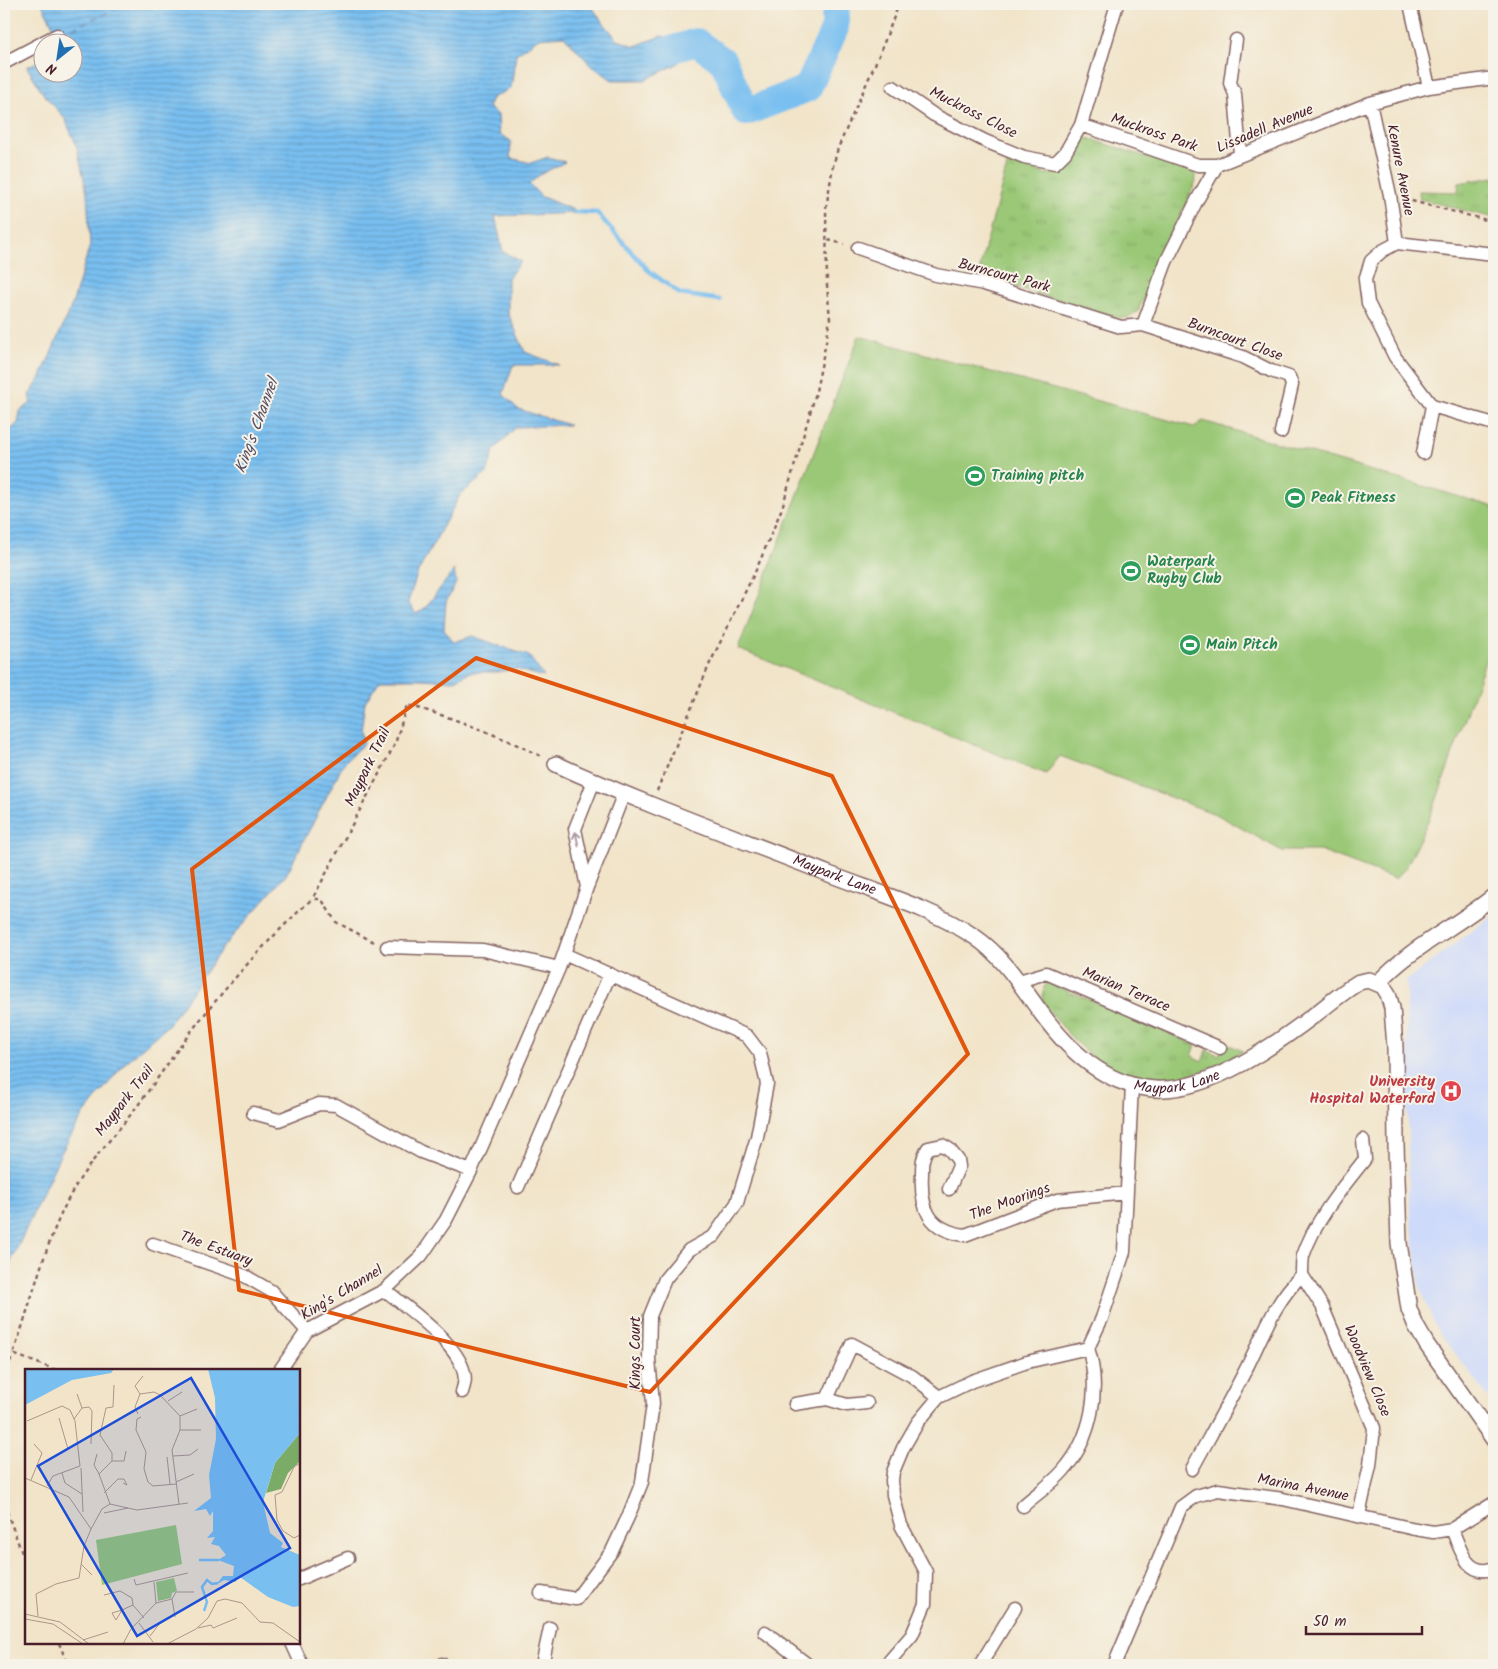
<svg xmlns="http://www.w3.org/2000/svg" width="1498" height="1669" font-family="Kalam,sans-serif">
<defs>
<pattern id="grass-tufts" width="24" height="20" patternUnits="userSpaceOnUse" patternTransform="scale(1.25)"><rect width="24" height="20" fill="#9ac876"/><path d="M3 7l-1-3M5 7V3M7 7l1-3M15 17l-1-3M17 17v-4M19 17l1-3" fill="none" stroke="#86ab66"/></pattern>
<pattern id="water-rules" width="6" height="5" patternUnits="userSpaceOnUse" patternTransform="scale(1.25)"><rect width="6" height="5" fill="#79bff0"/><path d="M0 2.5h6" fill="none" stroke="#659bc3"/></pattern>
</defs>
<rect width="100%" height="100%" fill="#f7f3e8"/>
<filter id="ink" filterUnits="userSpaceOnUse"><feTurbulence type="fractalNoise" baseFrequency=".02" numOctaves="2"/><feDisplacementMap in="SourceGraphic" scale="10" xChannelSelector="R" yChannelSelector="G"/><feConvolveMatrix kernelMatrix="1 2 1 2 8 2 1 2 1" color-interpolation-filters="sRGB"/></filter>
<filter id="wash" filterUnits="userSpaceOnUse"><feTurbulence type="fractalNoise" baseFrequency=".0096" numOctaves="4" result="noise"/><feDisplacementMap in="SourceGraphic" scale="20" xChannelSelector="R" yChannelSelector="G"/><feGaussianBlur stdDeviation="1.12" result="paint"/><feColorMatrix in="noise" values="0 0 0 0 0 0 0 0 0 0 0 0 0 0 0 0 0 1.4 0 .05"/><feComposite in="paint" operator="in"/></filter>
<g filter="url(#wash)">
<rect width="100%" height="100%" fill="#f1e4c9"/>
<path fill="#cedafa" d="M 1494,914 L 1494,1405 L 1436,1328 L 1419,1285 L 1409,1201 L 1406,981 Z"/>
<path fill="url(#grass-tufts)" stroke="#727450" d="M 1084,137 L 1194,172 L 1196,181 L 1138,311 L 1127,318 L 1112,317 L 978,275 L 1008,162 L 1046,174 L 1060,172 Z
M 1494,177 L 1494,218 L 1420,199 L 1419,191 L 1458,192 L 1459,183 Z
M 1047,982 L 1196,1045 L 1192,1056 L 1202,1061 L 1207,1050 L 1219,1055 L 1225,1043 L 1243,1051 C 1175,1092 1113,1092 1061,1025 C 1056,1017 1043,1006 1042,996 C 1042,992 1045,986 1047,982 Z"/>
<path fill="#9ac876" stroke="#727450" d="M 859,336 L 1194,427 L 1203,421 L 1494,507 L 1494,636 L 1433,810 L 1406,868 L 1395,879 L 1320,851 L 1282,851 L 1218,815 L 1060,756 L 1046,774 L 738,649 Z"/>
<path fill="url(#water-rules)" stroke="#626f8e" d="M 42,4 L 590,4 L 601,20 L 618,40 L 635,46 L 661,36 L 696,42 L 677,64 L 645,80 L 612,80 L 590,64 L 564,36 L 539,38 L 516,54 L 511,88 L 492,98 L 488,107 L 498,115 L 499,134 L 511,141 L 510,158 L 531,163 L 548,157 L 565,162 L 541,174 L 529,184 L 542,197 L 581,213 L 495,216 L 503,252 L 521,261 L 508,278 L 508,313 L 525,352 L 559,365 L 513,365 L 503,394 L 518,409 L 569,425 L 516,427 L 494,450 L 487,473 L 460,495 L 418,572 L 408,602 L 416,614 L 426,607 L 454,570 L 456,583 L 446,602 L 444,629 L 454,642 L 472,636 L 529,656 L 544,677 L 516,669 L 498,672 L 471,672 L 453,681 L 420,679 L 380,679 L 365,702 L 361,731 L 364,743 L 344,763 L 286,875 L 223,947 L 169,1024 L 123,1065 L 84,1114 L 61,1153 L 4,1277 L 4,456 L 5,456 L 7,445 L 4,442 L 4,436 L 18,423 L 20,411 L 31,403 L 29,395 L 40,379 L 73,302 L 90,245 L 87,192 L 76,144 L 64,117 L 44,95 L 27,67 L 42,59 L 42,72 L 72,72 L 72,42 L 61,42 Z"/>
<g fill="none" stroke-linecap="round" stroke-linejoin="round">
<path stroke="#79bff0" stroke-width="4.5" d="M 576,212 L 597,213 L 648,270 L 680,294 L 720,300"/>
<path stroke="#79bff0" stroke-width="28" d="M 661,53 L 696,42 L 723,61 L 746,112 L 808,88 L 835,28 L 836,4"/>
<path stroke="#584f66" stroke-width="1" stroke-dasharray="6 5" stroke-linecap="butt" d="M 62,33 L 127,4"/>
</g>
</g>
<g filter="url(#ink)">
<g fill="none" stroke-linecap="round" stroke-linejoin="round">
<g stroke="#846462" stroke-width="15">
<path id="minor" d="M 1410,4 L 1429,87
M 1236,40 L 1230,83 L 1235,94 L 1240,154
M 43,42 L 57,35
M 4,63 L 42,43
M 893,87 L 934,115 L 985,141 L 1024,157 L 1055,163 L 1065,153 L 1081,125 L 1117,4
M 1370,103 L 1390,195 L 1397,243
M 1081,125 L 1198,165 L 1217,165
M 1397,243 L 1382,251 L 1371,261 L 1365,280 L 1368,303 L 1395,357 L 1432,406 L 1494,424
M 1397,243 L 1494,254
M 858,248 L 936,275 L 984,284 L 1121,327 L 1143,325 L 1243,357 L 1271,371 L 1289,377 L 1292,385 L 1281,432
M 1143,325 L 1166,262 L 1197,200 L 1217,165 L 1370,103 L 1429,87 L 1494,78
M 1423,453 L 1432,406
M 587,887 L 575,829 L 594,781
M 387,947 L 483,950 L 559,968
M 1019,981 L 1046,973 L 1220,1048
M 253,1113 L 279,1120 L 319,1104 L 336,1105 L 421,1152 L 471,1171
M 518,1187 L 610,974
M 949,1189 L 959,1166 L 958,1160 L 949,1149 L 942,1145 L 928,1148 C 922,1157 922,1164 922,1174 C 920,1209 929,1230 965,1235 L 1057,1200 L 1127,1193
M 153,1244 L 245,1276 L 271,1291 L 307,1331
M 1302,1275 L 1322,1306 L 1374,1428 L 1370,1465 L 1359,1515
M 385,1290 C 408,1309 458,1343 464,1373 C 466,1380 464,1386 462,1392
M 280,1370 L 307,1331 L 385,1290 L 421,1256 L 446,1220 L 471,1171 L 559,968 L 587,887 L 624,793
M 827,1399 L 847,1405 L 867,1403
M 795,1404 L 827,1399 L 852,1344 L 912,1376 L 939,1397
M 1192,1469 C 1210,1436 1228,1404 1245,1371 C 1263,1336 1273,1303 1302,1275 C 1302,1269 1302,1262 1303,1256 C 1315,1220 1342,1188 1365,1159 L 1363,1140
M 1023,1506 C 1036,1494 1052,1484 1063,1471 C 1092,1438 1101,1389 1088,1348
M 1452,1529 C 1460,1548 1467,1579 1494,1568
M 299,1579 L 348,1558
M 541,1593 L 576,1599 L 612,1551 L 628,1517 L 642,1482 L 653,1404 L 649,1359 L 650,1316 L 665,1279 L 689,1250 L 714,1236 L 737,1203 L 739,1196 L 757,1137 L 767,1084 L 760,1053 L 747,1036 L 564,954
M 765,1632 L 808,1665
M 292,1643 L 302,1665
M 442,1664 L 443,1665
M 542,1665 L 550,1628
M 886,1665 L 912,1635 L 925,1604 L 926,1572 L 901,1525 L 893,1495 L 892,1480 L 893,1472 L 903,1448 L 918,1422 L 939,1397 L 972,1381 L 1027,1362 L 1088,1348 L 1102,1318 L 1124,1252 L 1132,1085
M 980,1665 L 1015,1608
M 1114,1665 L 1181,1507 L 1196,1496 L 1218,1490 L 1283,1499 L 1410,1528 L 1433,1532 L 1452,1529 L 1494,1503"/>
</g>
<g stroke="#846462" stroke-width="18">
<g id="tertiary">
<path id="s1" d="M 556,764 C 645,805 738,838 829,874 C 878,893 931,908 975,937 C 1004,957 1021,986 1042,1014 C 1069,1051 1107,1086 1155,1089 C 1210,1092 1275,1045 1317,1013 C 1331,1002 1344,991 1359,982 L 1369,980 L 1383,986 L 1388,994 L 1392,1008 L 1395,1047 L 1396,1145 L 1399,1243 L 1409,1309 L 1416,1326 L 1427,1345 L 1494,1440"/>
<path d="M 1378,983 C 1412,946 1456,927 1494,896"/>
</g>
</g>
<path stroke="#846462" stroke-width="2.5" stroke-dasharray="4 4" stroke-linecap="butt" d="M 1404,199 L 1494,222
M 828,240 L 844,244
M 657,791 L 710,663 L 757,568 L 782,508 L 815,396 L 826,342 L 830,319 L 827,285 L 826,208 L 833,166 L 838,148 L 880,53 L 899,4
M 374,942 L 336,922 L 322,900 L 313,898 L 395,744 L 407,705 C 453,717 500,736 543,757
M 56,1370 L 13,1354 C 32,1301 44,1244 71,1194 C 88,1162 114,1137 135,1109 C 155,1083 173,1055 193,1029 C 229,983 269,938 313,898
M 4,1377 L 13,1354
M 4,1504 L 26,1564
M 59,1643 L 68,1665"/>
<use href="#minor" stroke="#fff" stroke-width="12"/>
<use href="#tertiary" stroke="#fff" stroke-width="15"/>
</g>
<defs><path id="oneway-shaft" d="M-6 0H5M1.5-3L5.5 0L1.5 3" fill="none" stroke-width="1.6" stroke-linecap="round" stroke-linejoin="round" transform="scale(1.25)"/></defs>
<use stroke="#ae9aa0" href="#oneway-shaft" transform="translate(577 839) rotate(-102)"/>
</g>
<path fill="none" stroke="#e0560e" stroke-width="4" stroke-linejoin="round" d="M 476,658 L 832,776 L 968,1054 L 650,1392 L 239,1290 L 192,869 Z"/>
<defs>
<g id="stadium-disc" transform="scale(1.125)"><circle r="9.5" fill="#2e9e5b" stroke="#f7f3e8"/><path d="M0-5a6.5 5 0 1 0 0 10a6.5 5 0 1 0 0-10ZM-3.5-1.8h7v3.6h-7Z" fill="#fff"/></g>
<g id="hospital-disc" transform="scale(1.125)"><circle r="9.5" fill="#e0444e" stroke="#f7f3e8"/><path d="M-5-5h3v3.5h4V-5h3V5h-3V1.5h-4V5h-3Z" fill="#fff"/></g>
</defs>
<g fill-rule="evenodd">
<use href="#stadium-disc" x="975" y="476"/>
<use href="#stadium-disc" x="1295" y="498"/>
<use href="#stadium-disc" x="1131" y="571"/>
<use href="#stadium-disc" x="1190" y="645"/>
<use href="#hospital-disc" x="1451" y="1091"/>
</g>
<g text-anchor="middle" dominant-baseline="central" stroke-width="4" stroke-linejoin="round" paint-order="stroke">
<g font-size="15" fill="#4a1f2b" stroke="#f7f3e8">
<text transform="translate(973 113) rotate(27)">Muckross Close</text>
<text transform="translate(1265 129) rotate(-23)">Lissadell Avenue</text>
<text transform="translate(1154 133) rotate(19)">Muckross Park</text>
<text transform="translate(1400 170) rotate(79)">Kenure Avenue</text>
<text transform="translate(1004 276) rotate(15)">Burncourt Park</text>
<text transform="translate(1235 340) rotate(20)">Burncourt Close</text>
<text transform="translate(368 767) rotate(-64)">Maypark Trail</text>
<text stroke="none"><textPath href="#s1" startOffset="300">Maypark Lane</textPath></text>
<text transform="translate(1126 990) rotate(23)">Marian Terrace</text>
<text stroke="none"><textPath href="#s1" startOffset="719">Maypark Lane</textPath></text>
<text transform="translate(125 1101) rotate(-52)">Maypark Trail</text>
<text transform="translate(1010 1202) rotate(-20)">The Moorings</text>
<text transform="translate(216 1249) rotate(20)">The Estuary</text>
<text transform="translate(342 1293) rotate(-31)">King's Channel</text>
<text transform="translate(636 1353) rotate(-90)">Kings Court</text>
<text transform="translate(1367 1371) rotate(67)">Woodview Close</text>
<text transform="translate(1303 1488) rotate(11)">Marina Avenue</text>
</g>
<g font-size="15" font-weight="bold" fill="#27864d" stroke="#f7f3e8" text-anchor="start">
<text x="991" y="476">Training pitch</text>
<text x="1311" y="498">Peak Fitness</text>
<text x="1147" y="562">Waterpark<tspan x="1147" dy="17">Rugby Club</tspan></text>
<text x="1206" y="645">Main Pitch</text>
</g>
<g font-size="15" font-weight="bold" fill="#be3a42" stroke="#f7f3e8" text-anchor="end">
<text x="1435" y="1082">University<tspan x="1435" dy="17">Hospital Waterford</tspan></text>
</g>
<g font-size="16" font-style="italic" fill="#584f66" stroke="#f7f3e8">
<text transform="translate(257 426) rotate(-70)">King's Channel</text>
</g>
</g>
<g transform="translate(25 1369)">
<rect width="275" height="275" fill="#f1e4c9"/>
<path d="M 149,209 L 152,222 L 147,224 L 146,229 L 133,232 L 131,213 Z" fill="#9ac876"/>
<path d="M 275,64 L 275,92 L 263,104 L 256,120 L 241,124 L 250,94 Z" fill="#7bac67"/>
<path d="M 151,156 L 157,195 L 77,216 L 71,171 Z" fill="#9ac876"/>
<path d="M 0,0 L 89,0 L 86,4 L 47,11 L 0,36 ZM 183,0 L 275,0 L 275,64 L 250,94 L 238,133 L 245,164 L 258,174 L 256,178 L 275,186 L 275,237 L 268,238 L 243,228 L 215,208 L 210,213 L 199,211 L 191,216 L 198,207 L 208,207 L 209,197 L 193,191 L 201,186 L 194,177 L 186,175 L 190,168 L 182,169 L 188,162 L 188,142 L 185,147 L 181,140 L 169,142 L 186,129 L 184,106 L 191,70 L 190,29 Z" fill="#79bff0"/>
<path fill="none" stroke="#79bff0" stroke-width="2.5" d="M 174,191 L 194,191M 229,217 L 256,180M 179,242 L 182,233 L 177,218 L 182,211 L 187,215 L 193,214"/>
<path fill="none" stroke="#ae958a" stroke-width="1" d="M 115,25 L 129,23 L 135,26 L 155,47 L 155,61 L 147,81 L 154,135M 143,32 L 157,23M 57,39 L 64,38 L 67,42 L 66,75M 113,45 L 110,38 L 115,25 L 110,17 L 118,7M 155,47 L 172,40M 116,48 L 112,50 L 111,61 L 121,83 L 119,100 L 123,113 L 128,117 L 151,115M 34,49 L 43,80M 49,50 L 57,39 L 52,25M 2,52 L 37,37 L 45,41 L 50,52 L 55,97 L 28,107 L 22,117M 155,61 L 176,61M 72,85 L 69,96 L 74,105M 148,87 L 165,86 L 173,80M 142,88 L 145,115M 87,92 L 99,92 L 101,82M 275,94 L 269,98 L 257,123 L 250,126 L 252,151 L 258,162 L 269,169 L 275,166M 56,99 L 58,143M 37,104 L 40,114 L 57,125M 0,109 L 44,128 L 66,160 L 77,140 L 85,135 L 112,141 L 163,134M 6,111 L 17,84 L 9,75M 151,113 L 169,105M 79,124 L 93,110 L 99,110 L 102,116 L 98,114M 85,135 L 74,105 L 87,92 L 87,84 L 75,66 L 81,39 L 88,38 L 89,16M 79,144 L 103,139M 56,195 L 67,206M 109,210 L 111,216 L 163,204M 79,226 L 95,222 L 107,229 L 108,236M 147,230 L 151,223 L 169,223M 147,230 L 150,248M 131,234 L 147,230M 108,236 L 119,249M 97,241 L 87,244 L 91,251 L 97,241 L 108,236M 0,245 L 35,253 L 64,275M 13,247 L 11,225 L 31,215 L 54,209 L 59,177 L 66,160M 0,250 L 28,255 L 58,275M 114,254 L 128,273M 173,259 L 186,256 L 188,259 L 212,249M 125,267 L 135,254M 58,271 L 83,263M 98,275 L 106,260 L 131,234 L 129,213M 142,275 L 171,260 L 183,249 L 192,232 L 200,230 L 217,234 L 235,253 L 248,254 L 275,273"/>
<path fill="#1d4ed8" fill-opacity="0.15" stroke="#1d4ed8" stroke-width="2.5" d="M 166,9 L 265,179 L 112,267 L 13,97 Z"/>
<rect width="275" height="275" fill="none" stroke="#4a1f2b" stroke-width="2.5"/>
</g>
<rect width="1498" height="1669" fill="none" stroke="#f7f3e8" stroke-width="20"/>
<g transform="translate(58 58) rotate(210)"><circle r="24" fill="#f7f3e8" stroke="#b29e9c"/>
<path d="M0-4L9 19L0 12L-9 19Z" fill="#1f6fb2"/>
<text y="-8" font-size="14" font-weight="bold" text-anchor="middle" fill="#4a1f2b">N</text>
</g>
<path d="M1306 1626v8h116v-8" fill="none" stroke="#4a1f2b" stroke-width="2.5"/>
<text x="1313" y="1626" font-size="15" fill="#4a1f2b" stroke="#f7f3e8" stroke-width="4" paint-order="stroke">50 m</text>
</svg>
